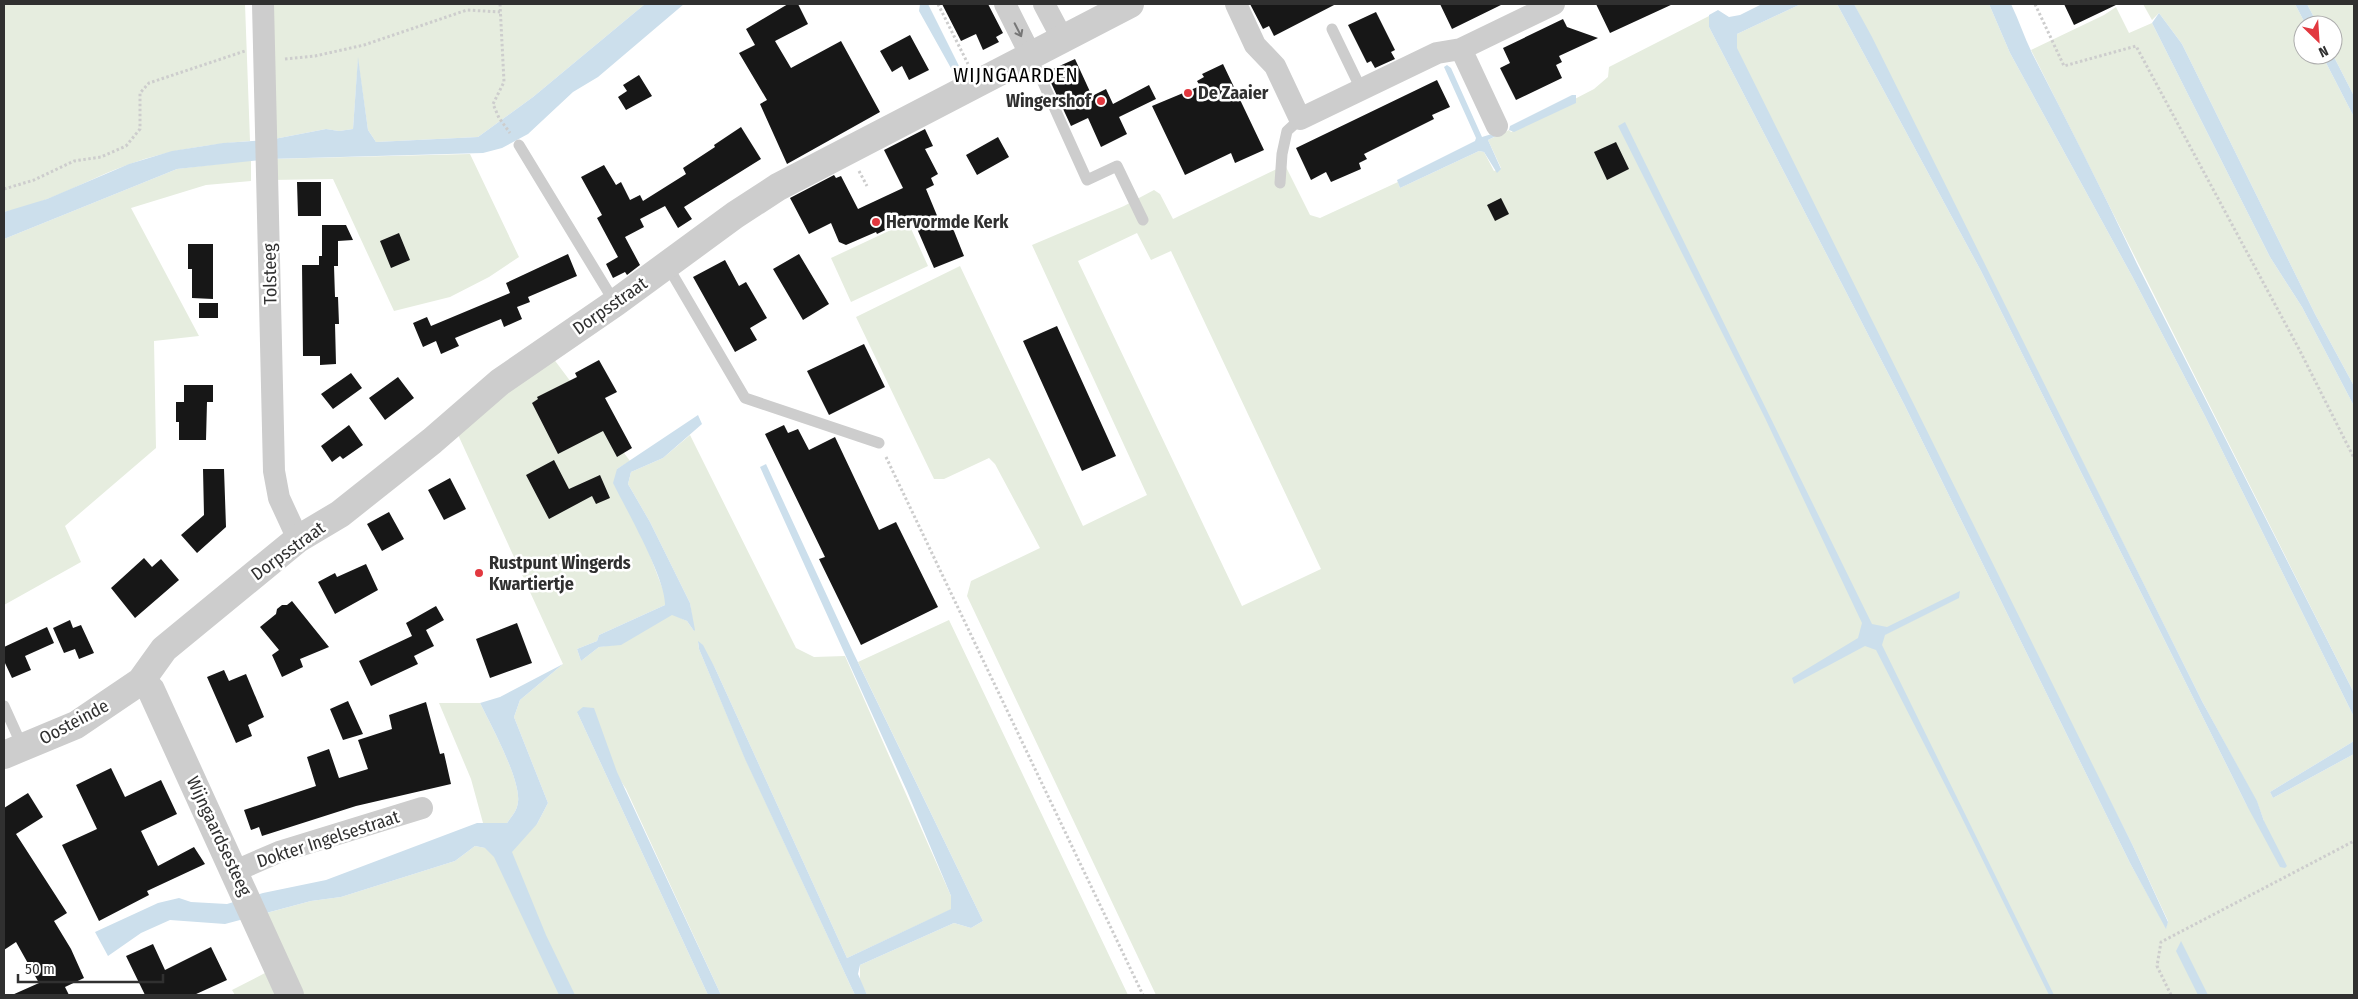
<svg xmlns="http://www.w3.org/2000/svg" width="2358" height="999" font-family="'Fira Sans Condensed',sans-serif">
<rect width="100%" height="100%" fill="#fff"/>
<path fill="#e6eddf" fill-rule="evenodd" d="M 4,4 L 245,4 L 250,141 C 209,144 168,150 130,164 C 87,179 48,204 4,212 Z
M 273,4 L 645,4 L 533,97 L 478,137 L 376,142 L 368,130 L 358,60 L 353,129 L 339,131 L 326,129 L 269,140 Z
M 1801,4 L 1837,4 L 1981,271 L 2246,804 L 2253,814 L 2264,821 L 2257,802 L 2203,703 L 1854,4 L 1989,4 L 2010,53 L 2132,276 L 2205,416 L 2354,717 L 2354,741 L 2270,792 L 2273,798 L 2354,754 L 2354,995 L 1156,995 L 967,596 L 971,581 L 1040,548 L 995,464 L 989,458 L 944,479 L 934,479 L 856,317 L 960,266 L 1083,526 L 1147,495 L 1032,245 L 1124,206 L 1154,190 L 1160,194 L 1173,219 L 1285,165 L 1310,215 L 1320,218 L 1398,182 L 1400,188 L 1479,151 L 1484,152 L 1494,171 L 1501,168 L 1488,140 L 1509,130 L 1511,132 L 1594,89 L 1608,77 L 1609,67 L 1709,16 L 1709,27 L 1904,404 L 2130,863 L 2166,928 L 2168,921 L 2133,846 L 1720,29 L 1736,47 L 1737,34 ZM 1137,233 L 1151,260 L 1171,251 L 1321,569 L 1242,606 L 1078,261 Z
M 2143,4 L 2295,4 L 2306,25 L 2303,25 L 2303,55 L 2322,55 L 2354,117 L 2354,386 L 2315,314 L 2182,44 L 2159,13 L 2152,20 Z
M 2307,4 L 2354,4 L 2354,96 L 2333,55 L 2333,25 L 2318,25 Z
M 2116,7 L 2129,33 L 2152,23 L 2270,257 L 2302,307 L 2354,406 L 2354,693 L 2031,50 L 2104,15 Z
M 470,154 L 519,257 L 489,277 L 450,297 L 394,311 L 333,179 L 270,180 L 269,159 Z
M 251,160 L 251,181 L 206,185 L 131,208 L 199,336 L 154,341 L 156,448 L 65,526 L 81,562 L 4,605 L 4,239 L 177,169 Z
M 908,222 L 928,266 L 851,302 L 831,258 Z
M 550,354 L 630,461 L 617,469 L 665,595 L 665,605 L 599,635 L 597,641 L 577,649 L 581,661 L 599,647 L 621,644 L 672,614 L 687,621 L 694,631 L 690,603 L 650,522 L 628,484 L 631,472 L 663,458 L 690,435 L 796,648 L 814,657 L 845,656 L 951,896 L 952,909 L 847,958 L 715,668 L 698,642 L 699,649 L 745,758 L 855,995 L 721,995 L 626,789 L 577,712 L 708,995 L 297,995 L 259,915 L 311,901 L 341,897 L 455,861 L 475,846 L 485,848 L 537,824 L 548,803 L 514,717 L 520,700 L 563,664 L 454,426 Z
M 949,620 L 1128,995 L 867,995 L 860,981 L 860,965 L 954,923 L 971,928 L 983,921 L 858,662 Z
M 439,703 L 480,703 C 491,725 521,780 518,802 C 517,811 512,816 507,823 L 483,823 L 471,779 Z
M 265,973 L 276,995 L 235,995 L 232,990 Z"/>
<path fill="#ccdfec" d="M 645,4 L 684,4 L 598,77 L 573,92 L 528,134 L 502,148 L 483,153 L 269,159 L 177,169 L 4,239 L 4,212 L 47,199 L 129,164 L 172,151 L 223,143 L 269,140 L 326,129 L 339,131 L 353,129 L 358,57 L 368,130 L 376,142 L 478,137 L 533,97 Z
M 920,4 L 928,4 L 959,66 L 952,70 L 919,11 Z
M 1762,4 L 1801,4 L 1737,34 L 1737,48 L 2133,846 L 2168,922 L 2166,929 L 2130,863 L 1904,404 L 1709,27 L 1709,15 L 1718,10 L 1729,17 L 1740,15 Z
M 1837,4 L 1854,4 L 1872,37 L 2203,703 L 2257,801 L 2264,821 L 2287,866 L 2285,868 L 2280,867 L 2246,804 L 1981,271 Z
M 1989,4 L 2011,4 C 2019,20 2024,37 2032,53 C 2068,123 2104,193 2137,264 L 2354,693 L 2354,717 L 2205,416 L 2132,276 L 2010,53 Z
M 2295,4 L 2307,4 L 2318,25 L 2306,25 Z
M 2159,13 L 2182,44 L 2315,314 L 2354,386 L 2354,406 L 2302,307 L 2270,257 L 2152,23 Z
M 2322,55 L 2333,55 L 2354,96 L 2354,117 Z
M 1447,65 L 1451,68 L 1482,137 L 1495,133 L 1496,136 L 1488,140 L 1501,169 L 1497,173 L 1484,152 L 1479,151 L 1400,188 L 1397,180 L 1475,141 L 1476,138 L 1444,67 Z
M 1572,95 L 1576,95 L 1576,103 L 1514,132 L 1509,130 L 1510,126 Z
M 1625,122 L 1872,624 L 1887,627 L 1960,591 L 1959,598 L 1885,635 L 1882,645 L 2054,995 L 2049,995 L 1959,812 L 1876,650 L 1865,646 L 1794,684 L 1792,678 L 1858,638 L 1862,623 L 1765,418 L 1618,126 Z
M 698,415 L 702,424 L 663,458 L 631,472 L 628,484 L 650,522 L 690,603 L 695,630 L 694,631 L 687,621 L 672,615 L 621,645 L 599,647 L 581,661 L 577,649 L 597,641 L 599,635 L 665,605 C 666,579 626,509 613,483 L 617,469 Z
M 766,464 L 853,652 L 983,921 L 971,928 L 954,923 L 860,965 L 858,974 L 867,995 L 855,995 L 745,759 L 699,649 L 698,641 L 703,645 L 715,668 L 847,958 L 951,909 L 951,896 L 907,791 L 760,467 Z
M 563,664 L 520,700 L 514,717 L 548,803 L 537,824 L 512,852 L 546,935 L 575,995 L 559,995 L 494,857 L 485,848 L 475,846 L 455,861 L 341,897 L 311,901 L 225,924 L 170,920 L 141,933 L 108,956 L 95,932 L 158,903 L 179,898 L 191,902 L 227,904 L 263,893 L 326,880 L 477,823 L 507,823 C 512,816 517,811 518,802 C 521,780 491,725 480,703 L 500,697 Z
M 583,707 L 594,708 L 617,772 L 721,995 L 708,995 L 577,712 Z
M 2354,741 L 2354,754 L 2273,798 L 2270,792 Z
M 2181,941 L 2208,995 L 2198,995 L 2176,951 Z"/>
<path fill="#171717" d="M 788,4 L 798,4 L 808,24 L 775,41 L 791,68 L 841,41 L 880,112 L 787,164 L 760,104 L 767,100 L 739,53 L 755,45 L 746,29 Z
M 942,4 L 988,4 L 1003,33 L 996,37 L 999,42 L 983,50 L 976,34 L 961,41 Z
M 1250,4 L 1336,4 L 1274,36 L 1269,26 L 1263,29 Z
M 1440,4 L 1503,4 L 1452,29 Z
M 1596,4 L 1673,4 L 1610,33 Z
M 2064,4 L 2118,4 L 2074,25 Z
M 1376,12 L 1395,50 L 1391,52 L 1395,59 L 1375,68 L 1371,61 L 1367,63 L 1348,25 Z
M 1563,19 L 1567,27 L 1598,38 L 1559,56 L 1562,62 L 1556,65 L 1562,78 L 1516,100 L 1500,68 L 1510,63 L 1503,48 Z
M 910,35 L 929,70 L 909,80 L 902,66 L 892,72 L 880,51 Z
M 1075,59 L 1092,96 L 1106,89 L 1113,104 L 1149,85 L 1156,99 L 1119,117 L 1127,134 L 1101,147 L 1088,118 L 1071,126 L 1046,72 Z
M 1223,64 L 1264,150 L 1235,163 L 1231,153 L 1185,175 L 1152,106 L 1200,86 L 1197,81 L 1204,77 L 1202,74 Z
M 639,75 L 652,96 L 626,110 L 618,97 L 627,91 L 623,85 Z
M 1437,80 L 1450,107 L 1432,115 L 1434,119 L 1364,154 L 1367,159 L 1359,163 L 1361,169 L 1331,182 L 1326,172 L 1311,180 L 1296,148 Z
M 741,127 L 761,159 L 684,207 L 692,219 L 678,228 L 665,206 L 640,219 L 644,227 L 625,237 L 640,265 L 627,275 L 625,272 L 613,278 L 606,264 L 618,257 L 597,218 L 602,215 L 581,177 L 604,165 L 616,185 L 621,182 L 630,200 L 640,195 L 643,201 L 686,174 L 683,168 L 715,147 L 714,145 Z
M 925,129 L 933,146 L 925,149 L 938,174 L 931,178 L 934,185 L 926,189 L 943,230 L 952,226 L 964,256 L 934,268 L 912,217 L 877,234 L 876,232 L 846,245 L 839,242 L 831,223 L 809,234 L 790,198 L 834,175 L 836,178 L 841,176 L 858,209 L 903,188 L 884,150 Z
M 998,137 L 1009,157 L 977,175 L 966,155 Z
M 1616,142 L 1629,169 L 1607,180 L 1594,152 Z
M 297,182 L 321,182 L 321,216 L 298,216 Z
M 1501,198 L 1509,214 L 1495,221 L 1487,205 Z
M 322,225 L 346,225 L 353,240 L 338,241 L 338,266 L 334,266 L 335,297 L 338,297 L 339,324 L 335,324 L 336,364 L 320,365 L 320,356 L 303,356 L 302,265 L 319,265 L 319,256 L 322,256 Z
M 399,233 L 410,260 L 391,268 L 380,241 Z
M 188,244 L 213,244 L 213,299 L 192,298 L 192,269 L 188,269 Z
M 568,254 L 577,276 L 528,297 L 530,302 L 517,307 L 522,319 L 504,327 L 501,319 L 479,328 L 455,338 L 459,346 L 441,354 L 436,341 L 423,347 L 413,323 L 427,317 L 431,326 L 510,293 L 506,283 Z
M 799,254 L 829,304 L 803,320 L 773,269 Z
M 725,260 L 739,286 L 746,282 L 767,318 L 750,328 L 757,340 L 735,352 L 693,277 Z
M 199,303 L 218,303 L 218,318 L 199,318 Z
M 1057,326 L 1116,456 L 1082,471 L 1023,341 Z
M 864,344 L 885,387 L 829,415 L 807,371 Z
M 599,360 L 617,392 L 605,398 L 632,448 L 617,457 L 603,431 L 558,454 L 532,403 L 538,399 L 537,397 L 577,377 L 575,373 Z
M 351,373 L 362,388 L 333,409 L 321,394 Z
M 398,377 L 414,398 L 385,420 L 369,398 Z
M 184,385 L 213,385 L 213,402 L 207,402 L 206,440 L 179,440 L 179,422 L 176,422 L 176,402 L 184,402 Z
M 349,425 L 363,445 L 343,459 L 340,456 L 332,462 L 321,446 Z
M 784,425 L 788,433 L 798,429 L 809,450 L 835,437 L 879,530 L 896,522 L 938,607 L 861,645 L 819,559 L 825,557 L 765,434 Z
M 554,460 L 569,489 L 600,475 L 610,498 L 596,504 L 592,496 L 549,519 L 526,475 Z
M 203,469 L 224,469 L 226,527 L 197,553 L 181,535 L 204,515 Z
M 450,478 L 466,509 L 444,520 L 428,490 Z
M 389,512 L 404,539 L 382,551 L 367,524 Z
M 144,558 L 152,567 L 161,559 L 179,580 L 135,618 L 111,588 Z
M 366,564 L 378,590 L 335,614 L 318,582 L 335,573 L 337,577 Z
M 292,601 L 329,647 L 300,659 L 303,667 L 282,677 L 272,655 L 279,650 L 260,627 L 276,614 L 277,609 L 282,605 L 287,605 Z
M 436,606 L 444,620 L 426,630 L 434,646 L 414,656 L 418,664 L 371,686 L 359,661 L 412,636 L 406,623 Z
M 70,620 L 73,628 L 81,625 L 94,653 L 79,659 L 75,649 L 64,653 L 53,628 Z
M 517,623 L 532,663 L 490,678 L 476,639 Z
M 47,627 L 54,643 L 25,656 L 31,670 L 12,678 L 4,661 L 4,647 Z
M 224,670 L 229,681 L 246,674 L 264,717 L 248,725 L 252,736 L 236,743 L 207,677 Z
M 348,701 L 363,734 L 343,740 L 330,709 Z
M 426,702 L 440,754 L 444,753 L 451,784 L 356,806 L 262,836 L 259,827 L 251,830 L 244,810 L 316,786 L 307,757 L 329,749 L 339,778 L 368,769 L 358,740 L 392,729 L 389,715 Z
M 111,768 L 125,797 L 161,780 L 177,814 L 141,831 L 158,866 L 194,847 L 205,864 L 147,891 L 149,895 L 99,921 L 62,845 L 97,829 L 76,785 Z
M 28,793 L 43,817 L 16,834 L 67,913 L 54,921 L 71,949 L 84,978 L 65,987 L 69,995 L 12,995 L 39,983 L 16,942 L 4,950 L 4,808 Z
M 153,944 L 165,970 L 211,947 L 227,980 L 194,995 L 145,995 L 126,956 Z"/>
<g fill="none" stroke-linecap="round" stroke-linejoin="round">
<path stroke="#cdcdcd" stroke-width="3" stroke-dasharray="2.5 2.5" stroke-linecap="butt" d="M 500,4 L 504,82 L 493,104 L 499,118 L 510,133
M 938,4 L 968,64
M 2035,4 L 2064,66 L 2136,46 L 2299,349 L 2354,458
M 285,59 L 315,56 L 364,45 L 467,10 L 500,12
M 859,171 L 867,186
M 4,189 L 34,180 L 74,161 L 101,157 L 126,146 L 140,129 L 140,93 L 149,83 L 245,51
M 886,457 L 1143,995
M 2171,995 L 2157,966 L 2161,942 L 2354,841"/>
<path stroke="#cdcdcd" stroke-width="11" d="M 1332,29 L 1362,91
M 1031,56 L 1087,180 L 1117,166 L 1143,220
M 519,145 L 615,303
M 1280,183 L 1282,154 L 1287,131 L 1300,119
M 667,265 L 745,398 L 879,443
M 4,706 L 23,748"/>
<path stroke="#cdcdcd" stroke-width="22" d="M 263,4 L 274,471 L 279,498 L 298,539
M 1005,4 L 1031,56
M 1044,4 L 1062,38
M 1236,4 L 1255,45 L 1275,66 L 1300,119 L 1437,53 L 1461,49 L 1554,4
M 1461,49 L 1497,126
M 235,871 L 279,852 L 422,808"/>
<path stroke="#cdcdcd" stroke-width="28" d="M 141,681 L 151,690 L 290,995
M 4,755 L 76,725 L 141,681 L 164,649 L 298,539 L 340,514 L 432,441 L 500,382 L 615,303 L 735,215 L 778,187 L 1130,4"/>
</g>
<defs><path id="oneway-shaft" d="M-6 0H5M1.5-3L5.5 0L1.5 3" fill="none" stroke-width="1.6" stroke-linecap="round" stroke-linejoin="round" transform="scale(1.25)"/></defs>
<use stroke="#777" href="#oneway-shaft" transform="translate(1018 30) rotate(63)"/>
<g fill="#e2383f" stroke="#fff" stroke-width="2">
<circle cx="1188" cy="93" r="5"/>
<circle cx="1101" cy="101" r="5"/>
<circle cx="876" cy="222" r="5"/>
<circle cx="479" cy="573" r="5"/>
</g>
<g text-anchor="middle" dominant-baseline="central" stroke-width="5" stroke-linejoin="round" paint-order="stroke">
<g font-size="18" font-weight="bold" fill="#303030" stroke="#fff" text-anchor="start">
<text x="1198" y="93">De Zaaier</text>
<text x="1091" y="101" text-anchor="end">Wingershof</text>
<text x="886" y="222">Hervormde Kerk</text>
<text x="489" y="563">Rustpunt Wingerds<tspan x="489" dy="21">Kwartiertje</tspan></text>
</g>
<g font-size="18" fill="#303030" stroke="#fff">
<text transform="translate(270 274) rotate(-91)">Tolsteeg</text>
<text transform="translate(610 306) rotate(-35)">Dorpsstraat</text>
<text transform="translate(288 551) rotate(-36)">Dorpsstraat</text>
<text transform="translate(74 722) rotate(-28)">Oosteinde</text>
<text transform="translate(219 836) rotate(65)">Wijngaardsesteeg</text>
<text transform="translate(328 839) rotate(-18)">Dokter Ingelsestraat</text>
</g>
<g font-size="20" letter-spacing="1" fill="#000" stroke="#fff">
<text x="1016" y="75">WIJNGAARDEN</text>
</g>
</g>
<rect width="2358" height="999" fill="none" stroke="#303030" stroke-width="10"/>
<g transform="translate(2318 40) rotate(155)"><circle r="24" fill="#ffffff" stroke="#acacac"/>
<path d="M0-4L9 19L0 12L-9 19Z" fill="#e2383f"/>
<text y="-8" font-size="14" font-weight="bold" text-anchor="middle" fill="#303030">N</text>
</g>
<path d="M18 974v8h145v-8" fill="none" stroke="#303030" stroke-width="2.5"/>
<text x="25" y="974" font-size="15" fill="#303030" stroke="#ffffff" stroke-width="4" paint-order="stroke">50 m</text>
</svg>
